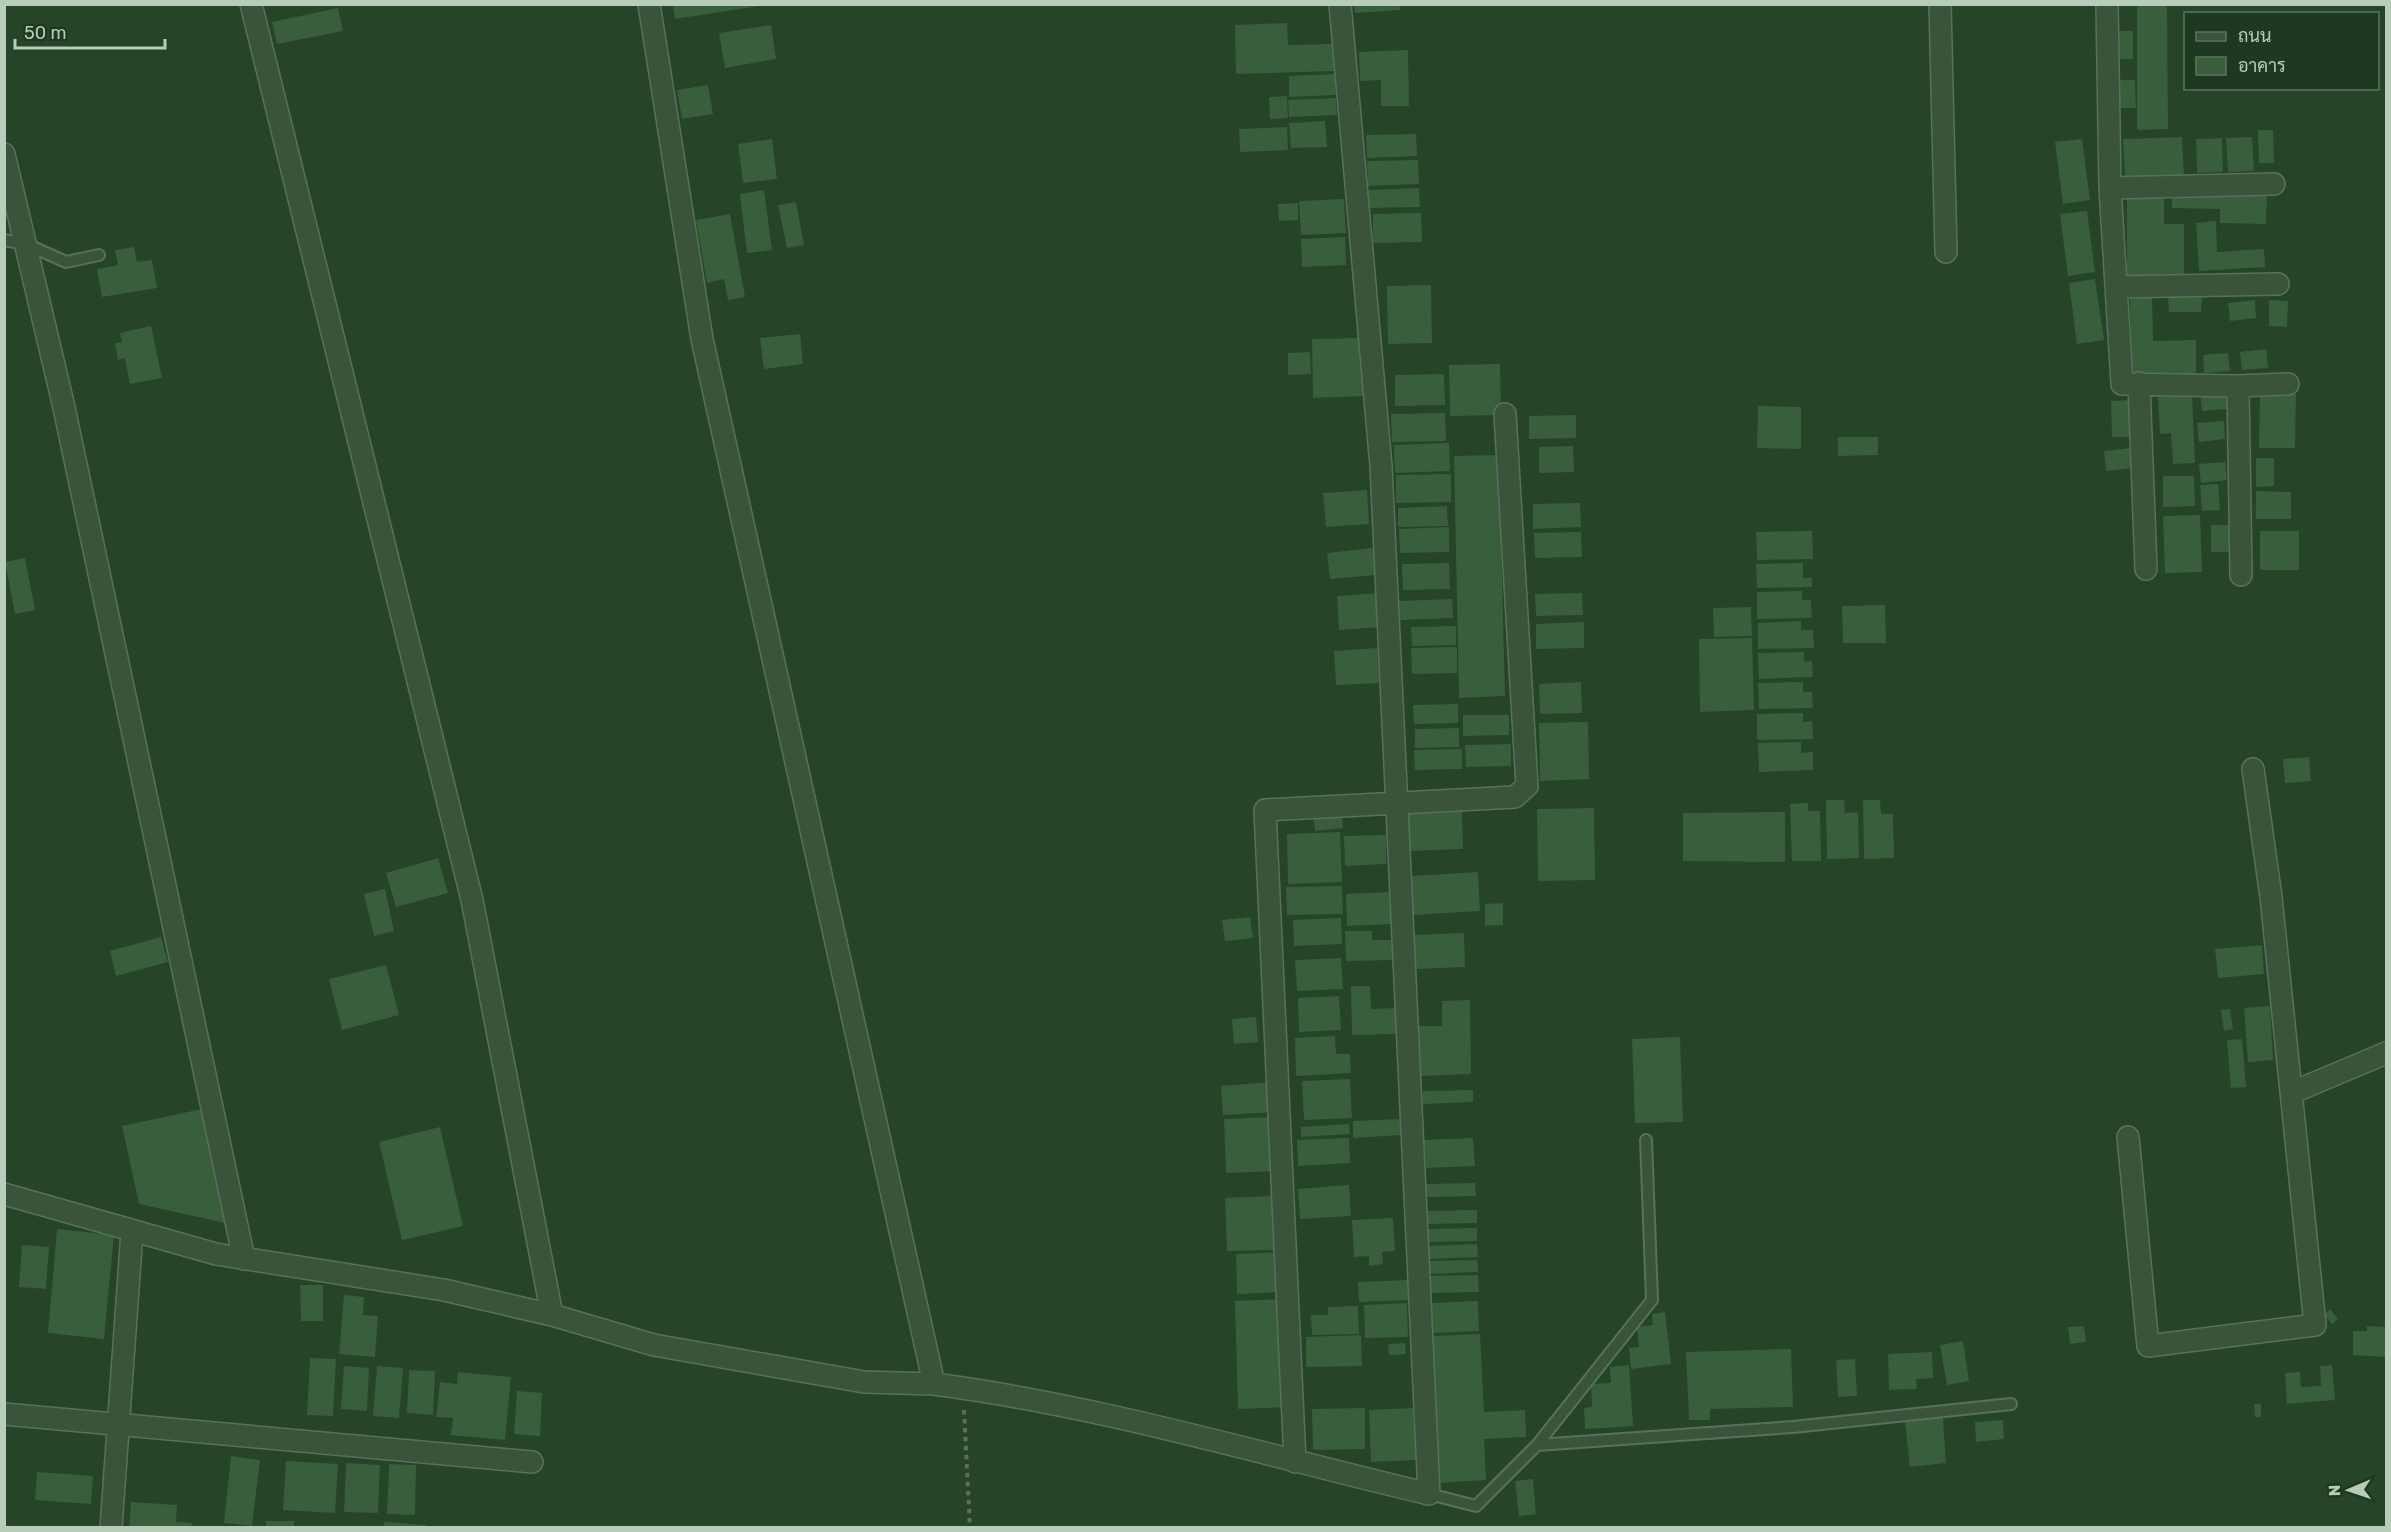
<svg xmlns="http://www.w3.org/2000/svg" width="2391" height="1532" font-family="Rubik,Sarabun,sans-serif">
<rect width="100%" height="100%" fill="#254428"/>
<path fill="#395e3c" d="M 673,4 L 759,4 L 759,6 L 675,19 Z
M 1354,4 L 1399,4 L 1400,10 L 1355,13 Z
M 2137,4 L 2167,4 L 2168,129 L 2137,130 Z
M 338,8 L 343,31 L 277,44 L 272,22 Z
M 1287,23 L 1288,45 L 1333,44 L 1334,71 L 1236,74 L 1235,25 Z
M 771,25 L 776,59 L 725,68 L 719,33 Z
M 2117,31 L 2133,31 L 2133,59 L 2117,59 Z
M 1408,50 L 1409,106 L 1381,106 L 1381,80 L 1360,81 L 1359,52 Z
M 1335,74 L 1336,95 L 1289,97 L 1289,76 Z
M 2120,80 L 2135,80 L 2136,108 L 2120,108 Z
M 708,85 L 713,114 L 682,119 L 677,90 Z
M 1287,96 L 1288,118 L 1270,119 L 1269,97 Z
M 1336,98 L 1337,115 L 1289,117 L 1288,100 Z
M 1325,121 L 1327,147 L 1291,148 L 1289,123 Z
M 1287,127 L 1288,150 L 1240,152 L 1239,129 Z
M 2258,130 L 2273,130 L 2274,163 L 2259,163 Z
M 1416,134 L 1417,156 L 1367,158 L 1366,135 Z
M 2182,137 L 2184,175 L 2125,177 L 2123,139 Z
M 2252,137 L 2254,171 L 2228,172 L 2226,138 Z
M 2222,138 L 2223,172 L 2197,173 L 2196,139 Z
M 772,139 L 777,179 L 743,183 L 738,144 Z
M 2082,139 L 2090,200 L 2063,204 L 2055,142 Z
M 1418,160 L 1419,184 L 1368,186 L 1367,161 Z
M 1419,188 L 1420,207 L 1369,208 L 1368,190 Z
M 764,190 L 772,250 L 747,253 L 740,194 Z
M 2172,194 L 2267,194 L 2266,224 L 2220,223 L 2220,209 L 2172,208 Z
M 2127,198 L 2164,198 L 2164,224 L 2184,224 L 2184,275 L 2127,275 Z
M 1344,199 L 1346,233 L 1301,235 L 1299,201 Z
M 796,202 L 804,245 L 787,248 L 778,205 Z
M 1298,203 L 1298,220 L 1279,221 L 1278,204 Z
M 2087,211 L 2095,272 L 2068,276 L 2060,214 Z
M 1421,213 L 1422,242 L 1373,243 L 1373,214 Z
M 730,214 L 745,297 L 728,300 L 724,279 L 707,283 L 696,220 Z
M 2216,221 L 2217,252 L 2264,249 L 2265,267 L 2199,271 L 2196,223 Z
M 1345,237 L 1346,265 L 1302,267 L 1301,239 Z
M 134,247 L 137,262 L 152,260 L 157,288 L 102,297 L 97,269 L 118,265 L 115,250 Z
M 2095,279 L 2104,340 L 2077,344 L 2069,283 Z
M 1431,285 L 1432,343 L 1388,344 L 1387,286 Z
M 2152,295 L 2153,341 L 2196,340 L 2196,375 L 2131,376 L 2130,296 Z
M 2168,296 L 2202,296 L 2201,312 L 2169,312 Z
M 2255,300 L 2256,318 L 2230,321 L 2228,303 Z
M 2269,300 L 2288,301 L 2287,327 L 2269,326 Z
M 151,326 L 162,378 L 130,384 L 125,358 L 118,360 L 115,343 L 122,342 L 120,333 Z
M 800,334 L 803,364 L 764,369 L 760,338 Z
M 1364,338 L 1365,396 L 1313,398 L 1312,339 Z
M 2266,349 L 2268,368 L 2242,370 L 2240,352 Z
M 1310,352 L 1311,374 L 1288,375 L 1288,353 Z
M 2228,353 L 2230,371 L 2204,373 L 2203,355 Z
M 1500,364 L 1501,415 L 1450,416 L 1449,365 Z
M 1444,374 L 1445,405 L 1395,406 L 1395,375 Z
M 2226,391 L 2228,409 L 2202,411 L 2200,393 Z
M 2260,394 L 2296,394 L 2295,448 L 2259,448 Z
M 2192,395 L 2195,463 L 2173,464 L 2171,433 L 2160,434 L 2158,397 Z
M 2131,400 L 2132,437 L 2112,437 L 2111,401 Z
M 1758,406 L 1801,407 L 1801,449 L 1757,448 Z
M 1445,413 L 1446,441 L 1392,442 L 1391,414 Z
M 1576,415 L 1576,438 L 1529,439 L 1529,416 Z
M 2224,421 L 2225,439 L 2199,442 L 2197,423 Z
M 1838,437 L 1878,437 L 1878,455 L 1838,456 Z
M 1449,443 L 1450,471 L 1395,473 L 1394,445 Z
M 1573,446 L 1574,472 L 1539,473 L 1539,447 Z
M 2140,447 L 2142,467 L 2106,471 L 2104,451 Z
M 1499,455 L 1505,696 L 1459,698 L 1454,456 Z
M 2256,458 L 2274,458 L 2274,486 L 2256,487 Z
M 2225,462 L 2227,480 L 2201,483 L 2199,464 Z
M 1451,474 L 1451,502 L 1396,503 L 1396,475 Z
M 2163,476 L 2194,476 L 2195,506 L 2163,507 Z
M 2218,484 L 2220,510 L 2202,511 L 2200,485 Z
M 1367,490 L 1369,524 L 1326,527 L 1323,493 Z
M 2256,491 L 2291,492 L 2291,519 L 2256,519 Z
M 1580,503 L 1581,527 L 1533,529 L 1533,504 Z
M 1447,506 L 1448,526 L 1398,527 L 1398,508 Z
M 2200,515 L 2202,572 L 2165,573 L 2163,516 Z
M 2211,525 L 2229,525 L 2229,552 L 2211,552 Z
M 1449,527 L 1449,552 L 1400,553 L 1399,529 Z
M 1812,531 L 1813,559 L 1757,560 L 1756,532 Z
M 2260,531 L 2299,531 L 2299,570 L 2260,570 Z
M 1581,532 L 1582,557 L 1535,558 L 1534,533 Z
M 1373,548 L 1376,575 L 1330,579 L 1327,553 Z
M 25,558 L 35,610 L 15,614 L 5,562 Z
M 1449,563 L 1450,589 L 1403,590 L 1402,564 Z
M 1803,563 L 1803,578 L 1812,578 L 1812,587 L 1757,588 L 1756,564 Z
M 1802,591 L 1802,600 L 1811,600 L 1812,618 L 1757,619 L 1757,592 Z
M 1380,593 L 1382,627 L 1339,630 L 1337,596 Z
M 1582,593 L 1583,615 L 1536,616 L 1535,594 Z
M 1452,599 L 1453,618 L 1400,620 L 1399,601 Z
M 1885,605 L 1886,643 L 1843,643 L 1842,606 Z
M 1751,607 L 1752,636 L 1714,637 L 1713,608 Z
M 1801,621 L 1801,630 L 1813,630 L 1814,648 L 1758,649 L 1758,623 Z
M 1584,622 L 1584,648 L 1536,649 L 1536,624 Z
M 1456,626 L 1456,645 L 1412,646 L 1411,627 Z
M 1752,638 L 1754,710 L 1700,712 L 1699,639 Z
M 1457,647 L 1457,673 L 1412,674 L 1411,648 Z
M 1377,648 L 1379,683 L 1336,685 L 1334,651 Z
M 1804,652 L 1804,662 L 1812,661 L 1813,677 L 1759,679 L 1758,653 Z
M 1581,682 L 1582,713 L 1540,714 L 1539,684 Z
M 1803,682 L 1803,692 L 1812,692 L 1813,708 L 1759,709 L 1758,683 Z
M 1458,704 L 1458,723 L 1414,724 L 1413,705 Z
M 1803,713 L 1803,722 L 1812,721 L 1813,739 L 1757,740 L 1757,714 Z
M 1463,715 L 1509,715 L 1509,735 L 1463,736 Z
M 1588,722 L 1589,779 L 1540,781 L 1539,723 Z
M 1459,728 L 1459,747 L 1415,748 L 1415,729 Z
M 1801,742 L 1801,753 L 1813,752 L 1813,770 L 1759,772 L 1758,743 Z
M 1511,744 L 1511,766 L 1466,767 L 1465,745 Z
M 1462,749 L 1462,769 L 1415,770 L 1414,750 Z
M 2309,757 L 2311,781 L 2285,783 L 2283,759 Z
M 1826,800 L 1844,800 L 1845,813 L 1858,812 L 1859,858 L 1827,859 Z
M 1863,800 L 1880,800 L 1881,814 L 1893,814 L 1894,858 L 1864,859 Z
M 1808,803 L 1808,811 L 1820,811 L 1821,861 L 1792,861 L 1790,804 Z
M 1341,807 L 1343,828 L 1315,831 L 1313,810 Z
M 1594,808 L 1595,880 L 1538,881 L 1537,809 Z
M 1462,811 L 1463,849 L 1407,851 L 1406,813 Z
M 1785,812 L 1785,862 L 1683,861 L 1683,813 Z
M 1340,832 L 1342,882 L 1288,884 L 1287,834 Z
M 1386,835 L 1386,864 L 1345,866 L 1344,836 Z
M 438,858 L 448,893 L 396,907 L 386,873 Z
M 1478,872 L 1480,911 L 1413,915 L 1411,876 Z
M 1342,886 L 1343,914 L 1287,915 L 1286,887 Z
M 385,889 L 394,931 L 374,936 L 364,894 Z
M 1389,892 L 1391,924 L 1347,926 L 1346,894 Z
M 1503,903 L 1503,925 L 1485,926 L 1485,904 Z
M 1250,917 L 1253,938 L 1225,941 L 1222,920 Z
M 1341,918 L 1342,944 L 1294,946 L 1293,920 Z
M 1345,931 L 1372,931 L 1372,940 L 1393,940 L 1394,960 L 1346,961 Z
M 1464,933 L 1465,967 L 1416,969 L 1414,935 Z
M 161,937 L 168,962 L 116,976 L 110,951 Z
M 2262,945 L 2264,974 L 2218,978 L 2215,949 Z
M 1341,958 L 1343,989 L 1297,991 L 1295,960 Z
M 386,965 L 399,1015 L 342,1030 L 329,979 Z
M 1351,986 L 1370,986 L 1371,1009 L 1396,1008 L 1397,1034 L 1352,1035 Z
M 1339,996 L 1341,1030 L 1299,1032 L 1298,998 Z
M 1470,1000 L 1471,1074 L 1421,1076 L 1419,1026 L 1442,1026 L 1442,1001 Z
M 2270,1006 L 2273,1060 L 2248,1062 L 2244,1008 Z
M 2230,1009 L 2233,1029 L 2224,1031 L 2221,1010 Z
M 1256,1017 L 1258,1042 L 1234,1044 L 1232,1019 Z
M 1335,1036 L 1336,1054 L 1350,1054 L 1351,1073 L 1296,1076 L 1295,1038 Z
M 1680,1037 L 1683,1122 L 1635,1123 L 1632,1039 Z
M 2242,1039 L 2246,1087 L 2231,1088 L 2227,1040 Z
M 1350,1079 L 1352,1118 L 1304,1120 L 1302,1081 Z
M 1273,1082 L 1275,1112 L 1223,1115 L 1221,1086 Z
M 1473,1090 L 1473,1102 L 1423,1104 L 1423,1091 Z
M 202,1109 L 230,1224 L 139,1204 L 122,1126 Z
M 1275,1117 L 1278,1171 L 1226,1173 L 1224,1119 Z
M 1401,1119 L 1401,1135 L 1353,1138 L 1353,1121 Z
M 1349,1124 L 1350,1134 L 1301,1137 L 1301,1127 Z
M 440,1127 L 463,1226 L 402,1240 L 379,1142 Z
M 1349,1138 L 1350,1163 L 1298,1166 L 1297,1140 Z
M 1473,1138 L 1475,1166 L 1426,1168 L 1424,1140 Z
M 1475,1183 L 1476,1196 L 1426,1197 L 1426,1184 Z
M 1349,1185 L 1351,1216 L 1300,1219 L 1298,1189 Z
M 1275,1196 L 1277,1250 L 1227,1251 L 1225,1198 Z
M 1477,1210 L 1477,1223 L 1427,1224 L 1427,1211 Z
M 1393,1218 L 1395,1251 L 1382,1252 L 1383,1264 L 1369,1266 L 1369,1256 L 1354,1257 L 1352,1220 Z
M 1477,1228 L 1477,1241 L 1428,1242 L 1427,1229 Z
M 57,1229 L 114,1235 L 104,1339 L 48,1333 Z
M 1477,1244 L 1478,1257 L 1428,1259 L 1428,1246 Z
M 22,1245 L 49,1247 L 46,1289 L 19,1287 Z
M 1281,1252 L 1282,1292 L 1237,1294 L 1236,1254 Z
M 1477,1260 L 1478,1272 L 1428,1274 L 1428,1261 Z
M 1478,1275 L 1479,1292 L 1429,1293 L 1429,1276 Z
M 1409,1280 L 1410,1300 L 1359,1302 L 1358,1282 Z
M 300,1285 L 323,1285 L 323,1321 L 301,1321 Z
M 344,1295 L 364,1297 L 363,1315 L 378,1316 L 375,1357 L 339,1354 Z
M 1285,1299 L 1288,1407 L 1238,1409 L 1235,1301 Z
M 1478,1301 L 1479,1331 L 1432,1333 L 1431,1303 Z
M 1407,1303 L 1408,1337 L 1365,1338 L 1364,1305 Z
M 1358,1306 L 1359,1334 L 1312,1335 L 1311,1315 L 1328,1315 L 1328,1307 Z
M 2330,1309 L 2338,1319 L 2332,1324 L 2324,1315 Z
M 1665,1312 L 1671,1364 L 1631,1369 L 1629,1348 L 1639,1347 L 1637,1327 L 1653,1325 L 1652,1314 Z
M 2084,1326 L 2086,1342 L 2070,1344 L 2068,1327 Z
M 2367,1326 L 2386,1327 L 2386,1357 L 2353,1355 L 2353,1331 L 2367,1331 Z
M 1480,1334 L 1484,1412 L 1525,1410 L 1526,1437 L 1484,1439 L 1486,1480 L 1437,1483 L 1430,1336 Z
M 1361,1335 L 1362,1366 L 1306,1367 L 1306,1337 Z
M 1963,1341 L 1969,1381 L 1947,1385 L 1940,1345 Z
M 1405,1343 L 1406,1354 L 1389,1355 L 1388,1344 Z
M 1791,1349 L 1793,1407 L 1710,1409 L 1710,1420 L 1689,1420 L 1686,1352 Z
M 1932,1352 L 1933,1378 L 1916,1379 L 1917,1389 L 1889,1390 L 1888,1354 Z
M 310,1358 L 336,1359 L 333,1416 L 307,1415 Z
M 1855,1359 L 1857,1396 L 1838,1397 L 1836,1360 Z
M 1629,1365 L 1633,1426 L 1585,1429 L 1584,1408 L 1592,1407 L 1591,1384 L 1611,1383 L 1610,1367 Z
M 2332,1365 L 2335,1400 L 2287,1404 L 2285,1373 L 2300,1372 L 2301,1387 L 2321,1386 L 2320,1366 Z
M 344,1366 L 369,1368 L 367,1411 L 341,1409 Z
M 377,1366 L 403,1368 L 399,1418 L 373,1416 Z
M 409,1370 L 435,1371 L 433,1415 L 407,1413 Z
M 458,1372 L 511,1377 L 505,1440 L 451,1435 L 453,1418 L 436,1417 L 440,1382 L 457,1384 Z
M 517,1391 L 542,1393 L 540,1436 L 514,1434 Z
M 2254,1404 L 2261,1404 L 2261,1417 L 2255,1417 Z
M 1365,1408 L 1365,1449 L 1313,1450 L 1312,1409 Z
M 1413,1408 L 1416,1460 L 1371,1462 L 1369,1410 Z
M 1943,1418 L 1946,1463 L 1910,1467 L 1905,1422 Z
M 2003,1420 L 2004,1439 L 1976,1442 L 1975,1422 Z
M 231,1456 L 260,1460 L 252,1526 L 224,1523 Z
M 286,1461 L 338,1464 L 335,1513 L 283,1510 Z
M 346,1463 L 380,1465 L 378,1513 L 344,1512 Z
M 389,1464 L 416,1465 L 415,1515 L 387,1514 Z
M 37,1472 L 93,1476 L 91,1504 L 35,1500 Z
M 1533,1479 L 1536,1514 L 1519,1516 L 1515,1481 Z
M 131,1502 L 177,1505 L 176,1522 L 192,1523 L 191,1528 L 129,1528 Z
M 266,1521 L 294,1521 L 294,1528 L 266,1528 Z
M 384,1522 L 426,1525 L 426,1528 L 383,1528 Z"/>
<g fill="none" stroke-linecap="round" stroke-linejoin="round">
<g stroke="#58715b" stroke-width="14">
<path id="lane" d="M 4,240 L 26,244 L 66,262 L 99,255
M 1537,1445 L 1793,1427 L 2011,1404
M 1429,1494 L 1476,1506 L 1537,1445 L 1652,1300 L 1646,1140"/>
</g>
<g stroke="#58715b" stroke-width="24">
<path id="street" d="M 251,4 L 472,900 L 552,1315
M 1940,4 L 1946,252
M 2107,4 L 2110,188 L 2122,384 L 2238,386 L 2288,384
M 4,154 L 63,403 L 244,1259
M 2110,188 L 2274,184
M 2117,287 L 2278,284
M 2139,383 L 2146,569
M 2238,386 L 2241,575
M 2291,1093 L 2386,1053
M 2128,1137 L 2148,1346 L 2315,1325 L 2271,897 L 2253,769
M 4,1194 L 216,1254 L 444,1290 L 552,1315 L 654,1345 L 864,1382 L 934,1384 L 702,339 L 649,4
M 934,1384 C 1102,1406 1264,1455 1429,1494 L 1381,466 L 1340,4
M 4,1414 L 532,1462
M 1295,1462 L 1265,810 L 1515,797 L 1527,786 L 1505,414
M 111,1528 L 132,1232"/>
</g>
<path stroke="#5d6f54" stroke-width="4" stroke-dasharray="4.5 4.5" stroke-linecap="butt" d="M 964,1410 L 970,1528"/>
<use href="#lane" stroke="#3a543c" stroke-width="10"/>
<use href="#street" stroke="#3a543c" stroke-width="21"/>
</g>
<rect width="2391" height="1532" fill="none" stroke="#b7cdba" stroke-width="12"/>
<rect x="2184" y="12" width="195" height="78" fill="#1e3921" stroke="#5b745e" stroke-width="1.5"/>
<rect x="2196" y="32" width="30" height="9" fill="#3a543c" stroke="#5b745e" stroke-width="1.5"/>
<text x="2238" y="42" font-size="18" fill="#b7cdba">ถนน</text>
<rect x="2196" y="57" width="30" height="18" fill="#395e3c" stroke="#5b745e" stroke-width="1.5"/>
<text x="2238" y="72" font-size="18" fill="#b7cdba">อาคาร</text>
<g transform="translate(2349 1490) rotate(268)" stroke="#1e3921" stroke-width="4.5" paint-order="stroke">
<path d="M0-4.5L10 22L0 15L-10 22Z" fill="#b7cdba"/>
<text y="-9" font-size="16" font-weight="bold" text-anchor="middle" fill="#b7cdba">N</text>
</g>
<path d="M15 39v9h150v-9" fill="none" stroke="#b7cdba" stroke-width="3"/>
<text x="24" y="39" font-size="18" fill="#b7cdba" stroke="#1e3921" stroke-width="4.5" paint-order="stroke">50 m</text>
</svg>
